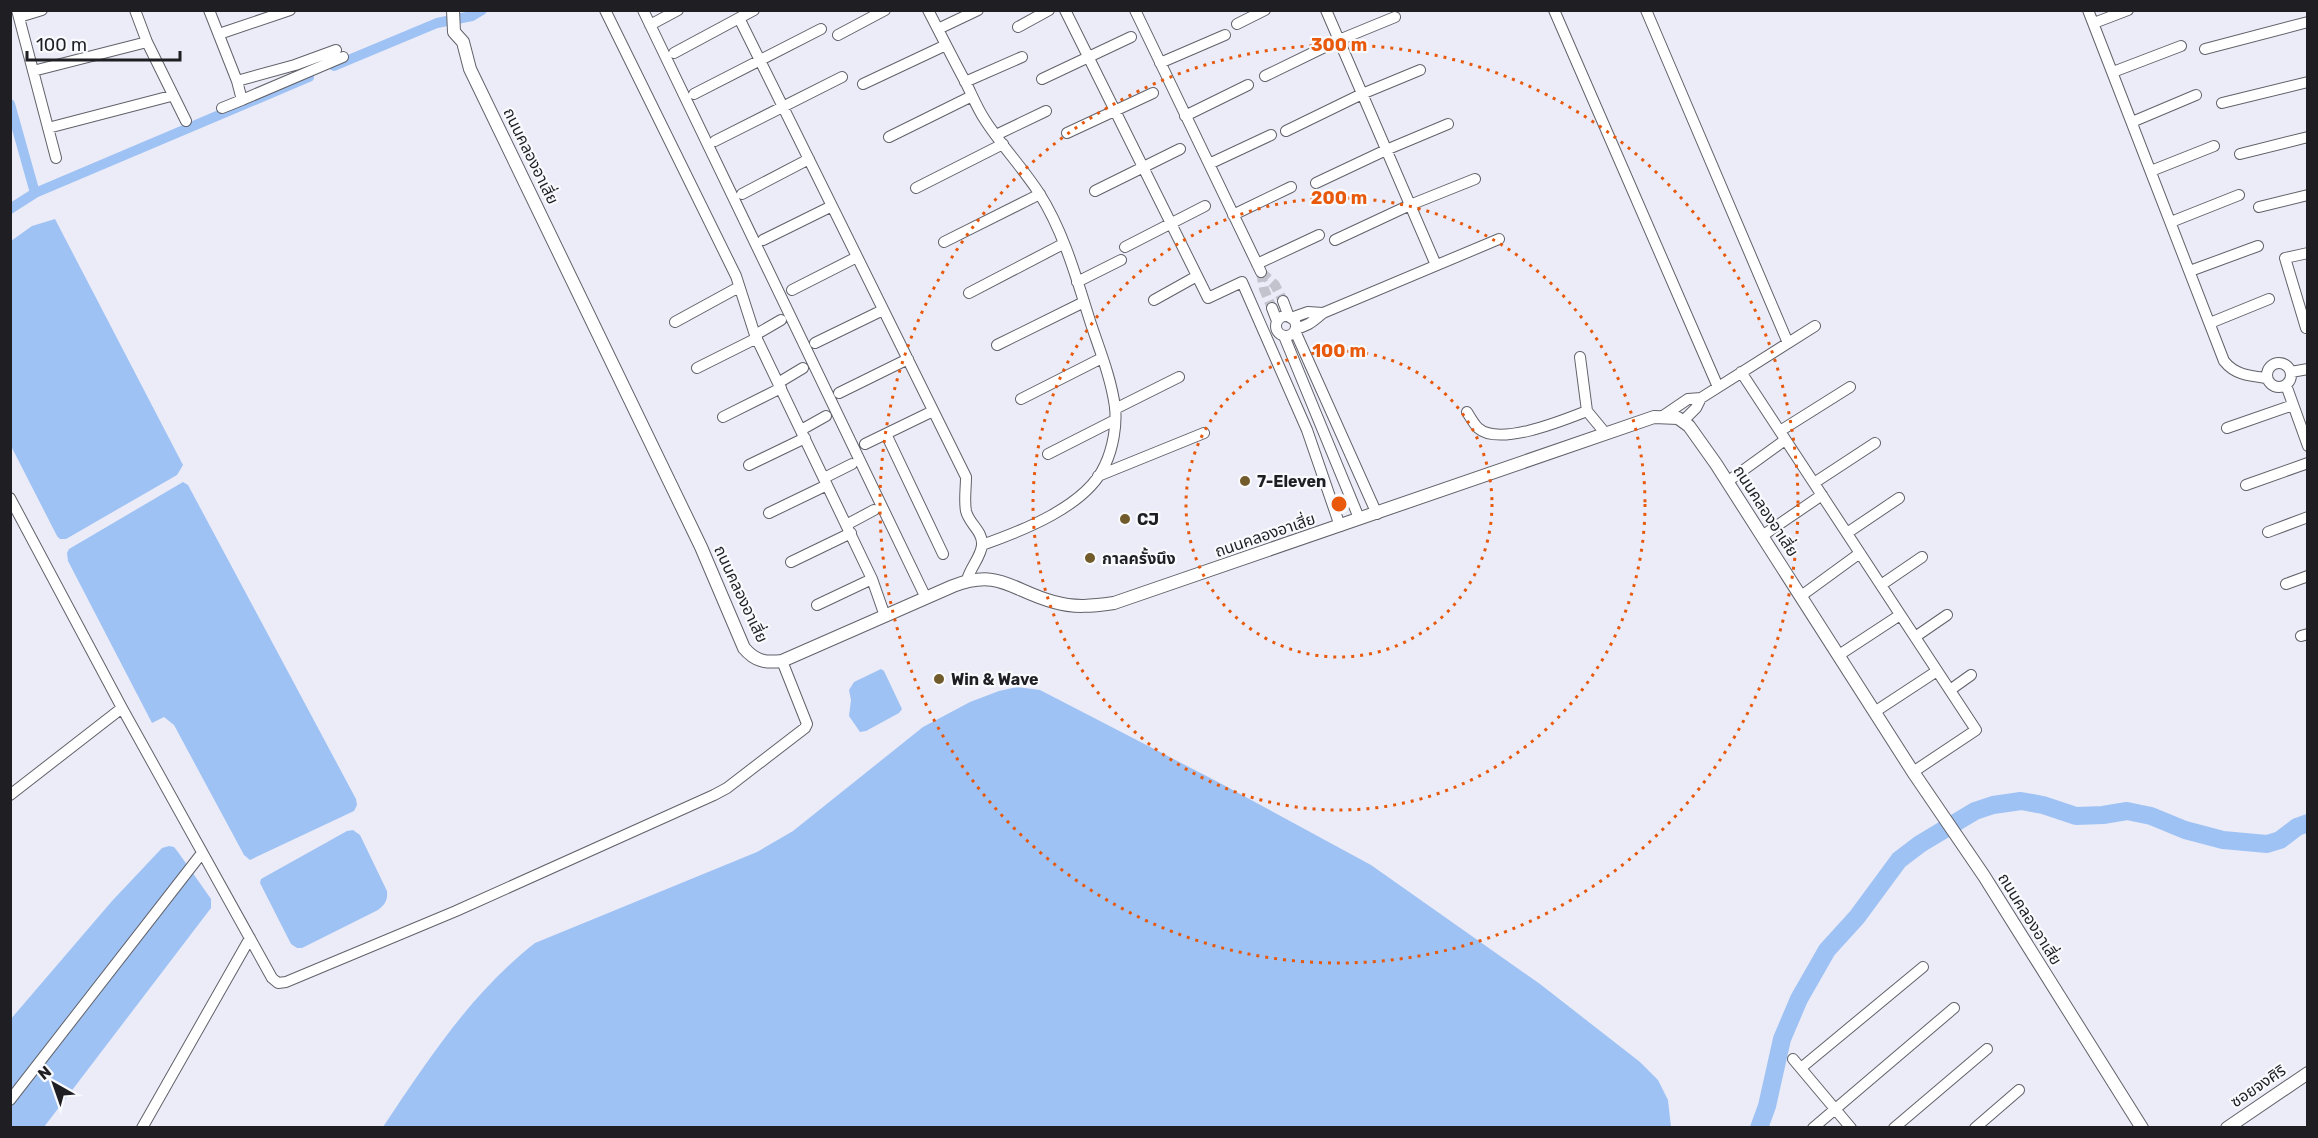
<svg xmlns="http://www.w3.org/2000/svg" width="2318" height="1138" font-family="Rubik,'Noto Sans Thai',sans-serif">
<rect width="100%" height="100%" fill="#ebecf7"/>
<path fill="#9fc2f5" d="M 55,219 L 183,465 L 177,475 L 66,539 L 60,539 L 57,536 L 11,446 L 11,241 L 32,226 Z
M 183,482 L 188,485 L 356,799 L 357,805 L 354,811 L 250,860 L 244,855 L 174,725 L 164,717 L 152,723 L 68,561 L 67,553 L 69,549 Z
M 881,669 L 884,671 L 902,709 L 899,713 L 866,731 L 860,732 L 849,716 L 851,700 L 849,690 L 854,682 Z
M 1017,687 L 1040,690 L 1218,782 L 1371,865 L 1540,984 L 1640,1062 L 1658,1080 L 1668,1100 L 1671,1127 L 383,1127 C 427,1061 472,992 535,943 L 757,852 L 793,831 L 923,727 L 970,702 L 999,691 Z
M 353,830 L 360,835 L 387,891 C 388,901 384,906 376,911 L 302,948 L 297,948 L 291,944 L 260,883 L 261,879 L 347,831 Z
M 169,846 L 174,847 L 178,852 L 211,899 L 211,908 L 44,1127 L 14,1127 L 11,1125 L 10,1020 L 112,901 L 162,848 Z"/>
<g fill="none" stroke-linecap="round" stroke-linejoin="round">
<path stroke="#9fc2f5" stroke-width="10" d="M 334,66 L 437,23 L 472,16 L 482,10
M 10,104 L 35,193
M 10,209 L 35,193 L 309,77"/>
<path stroke="#9fc2f5" stroke-width="18" d="M 1759,1128 L 1767,1106 L 1782,1039 L 1799,999 L 1827,950 L 1857,917 L 1899,860 L 1920,844 L 1975,811 L 1993,805 L 2021,801 L 2043,805 L 2076,816 L 2103,815 L 2127,811 L 2151,816 L 2185,830 L 2223,840 L 2267,844 L 2280,840 L 2297,827 L 2308,823"/>
<path stroke="#c2c3cd" stroke-width="10" stroke-dasharray="10 5" stroke-linecap="butt" d="M 1261,272 L 1264,289 L 1272,308
M 1261,272 L 1275,285 L 1283,301"/>
<g stroke="#61626a" stroke-width="12">
<path id="minor" d="M 17,10 L 56,158
M 135,10 L 147,42 L 186,121
M 209,10 L 237,81 L 295,65 L 336,50
M 605,10 L 736,276 L 755,335 L 872,579 L 885,616
M 643,10 L 926,598
M 928,10 C 941,35 953,59 966,83 C 972,95 977,108 985,120 C 1001,145 1022,167 1039,193 C 1064,232 1077,280 1091,324 C 1100,351 1111,378 1115,407 C 1117,425 1113,448 1105,465 C 1087,506 1022,531 982,545
M 1065,10 L 1208,298 L 1242,282 L 1307,430 L 1340,526
M 1135,10 L 1261,272
M 1326,10 L 1436,265
M 1554,10 L 1718,387
M 1646,10 L 1788,343
M 2088,10 L 2224,361 C 2235,375 2250,376 2267,378
M 19,17 L 42,10
M 739,18 L 966,477 C 966,488 964,501 966,511 C 969,524 983,531 982,545 C 981,557 970,568 967,580
M 2094,23 L 2128,10
M 1237,24 L 1265,10
M 650,25 L 678,10
M 1018,27 L 1049,10
M 938,29 L 978,10
M 219,34 L 290,10
M 838,35 L 885,10
M 2205,49 L 2308,22
M 674,53 L 754,10
M 1160,63 L 1225,35
M 33,71 L 147,42
M 2113,72 L 2181,46
M 1265,76 L 1339,40 L 1395,17
M 1042,79 L 1131,37
M 965,82 L 1022,57
M 863,84 L 946,45
M 694,94 L 821,29
M 242,100 L 343,57
M 2222,103 L 2308,82
M 222,108 L 242,100 L 237,81
M 1185,116 L 1248,85
M 2132,122 L 2196,95
M 48,128 L 171,96
M 1286,131 L 1362,94 L 1420,70
M 1067,133 L 1153,93
M 996,135 L 1046,111
M 889,137 L 972,96
M 715,141 L 842,77
M 2240,154 L 2308,137
M 1209,164 L 1271,135
M 2151,171 L 2214,146
M 1316,183 L 1386,150 L 1448,124
M 916,188 L 1003,144
M 1095,191 L 1180,149
M 742,194 L 809,159
M 2259,207 L 2308,195
M 1233,215 L 1291,187
M 2171,222 L 2239,195
M 763,240 L 832,206
M 1335,240 L 1410,205 L 1475,179
M 944,242 L 1040,194
M 1125,247 L 1205,206
M 1257,264 L 1319,235
M 2190,271 L 2258,246
M 1077,282 L 1121,260
M 792,290 L 857,257
M 969,293 L 1063,244
M 1154,300 L 1197,276
M 1283,301 L 1289,317
M 1272,308 L 1277,321
M1276 326a10 10 0 1 1 20 0a10 10 0 1 1-20 0Z
M 1291,318 L 1308,312 L 1323,313
M 675,322 L 739,287
M 2210,323 L 2269,299
M 1296,328 C 1308,327 1314,320 1323,313 L 1499,239
M 2306,328 L 2285,258 L 2308,253
M 1295,331 L 1377,514
M 755,335 L 781,320
M 1284,336 L 1359,518
M 815,343 L 883,310
M 997,345 L 1084,302
M 1580,357 L 1587,411
M2267 375a12 12 0 1 1 24 0a12 12 0 1 1-24 0Z
M 697,368 L 757,338
M 1741,372 L 1976,730 L 1913,772
M 2291,372 L 2308,369
M 778,383 L 803,368
M 2286,385 L 2308,446
M 839,393 L 908,359
M 1021,399 L 1102,358
M 1115,409 L 1179,377
M 1467,412 C 1470,417 1474,424 1478,428 C 1499,447 1564,420 1587,411 L 1606,434
M 1663,416 L 1688,399 L 1701,398 L 1815,326
M 723,417 L 781,388
M 1683,421 L 1696,408 L 1701,398
M 2227,428 L 2293,405
M 801,430 L 826,416
M 1780,431 L 1850,387
M 886,434 L 943,554
M 865,444 L 933,411
M 1048,454 L 1115,420
M 749,465 L 805,438
M 1098,476 L 1204,433
M 824,478 L 852,464
M 1727,482 L 1785,440
M 1814,483 L 1875,443
M 2246,485 L 2308,463
M 10,498 L 122,708 L 272,978 L 278,983 L 286,982 L 456,911 L 714,795 L 727,788 L 805,728 L 807,724 L 782,661
M 769,513 L 827,485
M 846,525 L 874,510
M 2268,532 L 2308,517
M 1847,533 L 1899,498
M 1762,536 L 1822,495
M 791,562 L 851,533
M 2286,584 L 2308,576
M 1881,585 L 1922,557
M 1801,596 L 1860,553
M 817,605 L 872,579
M 2301,636 L 2308,634
M 1915,637 L 1947,615
M 1839,655 L 1900,615
M 1950,690 L 1971,675
M 1876,711 L 1937,671
M 10,795 L 122,708
M 1793,1059 L 1851,1128
M 1801,1068 L 1923,967
M 10,1100 L 202,853
M 142,1128 L 250,938
M 1813,1128 L 1954,1008
M 1894,1128 L 1987,1049
M 1975,1128 L 2019,1090"/>
</g>
<g stroke="#61626a" stroke-width="14">
<path id="tertiary" d="M 453,10 L 454,32 L 463,42 L 470,69 L 701,547 L 744,648 C 755,661 765,663 782,661 L 953,586 C 1000,568 1012,591 1054,602 C 1074,608 1093,606 1114,603 L 1654,417 L 1678,418 L 1689,426 L 1716,464 L 1913,772 L 1984,876 L 2142,1128
M 2227,1128 L 2308,1073"/>
</g>
<use href="#minor" stroke="#fff" stroke-width="10"/>
<use href="#tertiary" stroke="#fff" stroke-width="12"/>
</g>
<g fill="none" stroke="#e8590c" stroke-width="3" stroke-dasharray="3 6">
<circle cx="1339" cy="504" r="153"/>
<circle cx="1339" cy="504" r="306"/>
<circle cx="1339" cy="504" r="459"/>
</g>
<g fill="#725b2b" stroke="#f9fafe" stroke-width="2">
<circle cx="1245" cy="481" r="6"/>
<circle cx="1125" cy="519" r="6"/>
<circle cx="1090" cy="558" r="6"/>
<circle cx="939" cy="679" r="6"/>
</g>
<g text-anchor="middle" dominant-baseline="central" stroke-width="4.5" stroke-linejoin="round" paint-order="stroke">
<g font-size="16" fill="#1f1f23" stroke="#f9fafe">
<text transform="translate(531 156) rotate(64)">ถนนคลองอาเสี่ย</text>
<text transform="translate(1766 511) rotate(57)">ถนนคลองอาเสี่ย</text>
<text transform="translate(1265 535) rotate(-19)">ถนนคลองอาเสี่ย</text>
<text transform="translate(741 594) rotate(65)">ถนนคลองอาเสี่ย</text>
<text transform="translate(2030 919) rotate(58)">ถนนคลองอาเสี่ย</text>
<text transform="translate(2258 1086) rotate(-34)">ซอยจงศิริ</text>
</g>
<g font-size="16" font-weight="bold" fill="#1f1f23" stroke="#f9fafe" text-anchor="start">
<text x="1257" y="481">7-Eleven</text>
<text x="1137" y="519">CJ</text>
<text x="1102" y="558">กาลครั้งนึง</text>
<text x="951" y="679">Win &amp; Wave</text>
</g>
</g>
<circle cx="1339" cy="504" r="9" fill="#e8590c" stroke="#f9fafe" stroke-width="3"/>
<g font-size="18" text-anchor="middle" font-weight="bold" fill="#e8590c" stroke="#f9fafe" stroke-width="4.5" stroke-linejoin="round" paint-order="stroke">
<text x="1339" y="51">300 m</text>
<text x="1339" y="204">200 m</text>
<text x="1339" y="357">100 m</text>
</g>
<rect width="2318" height="1138" fill="none" stroke="#1f1f23" stroke-width="24"/>
<g transform="translate(54 1084) rotate(320)" stroke="#f9fafe" stroke-width="4.5" paint-order="stroke">
<path d="M0-4.5L10 22L0 15L-10 22Z" fill="#1f1f23"/>
<text y="-9" font-size="16" font-weight="bold" text-anchor="middle" fill="#1f1f23">N</text>
</g>
<path d="M27 51v9h153v-9" fill="none" stroke="#1f1f23" stroke-width="3"/>
<text x="36" y="51" font-size="18" fill="#1f1f23" stroke="#f9fafe" stroke-width="4.5" paint-order="stroke">100 m</text>
</svg>
